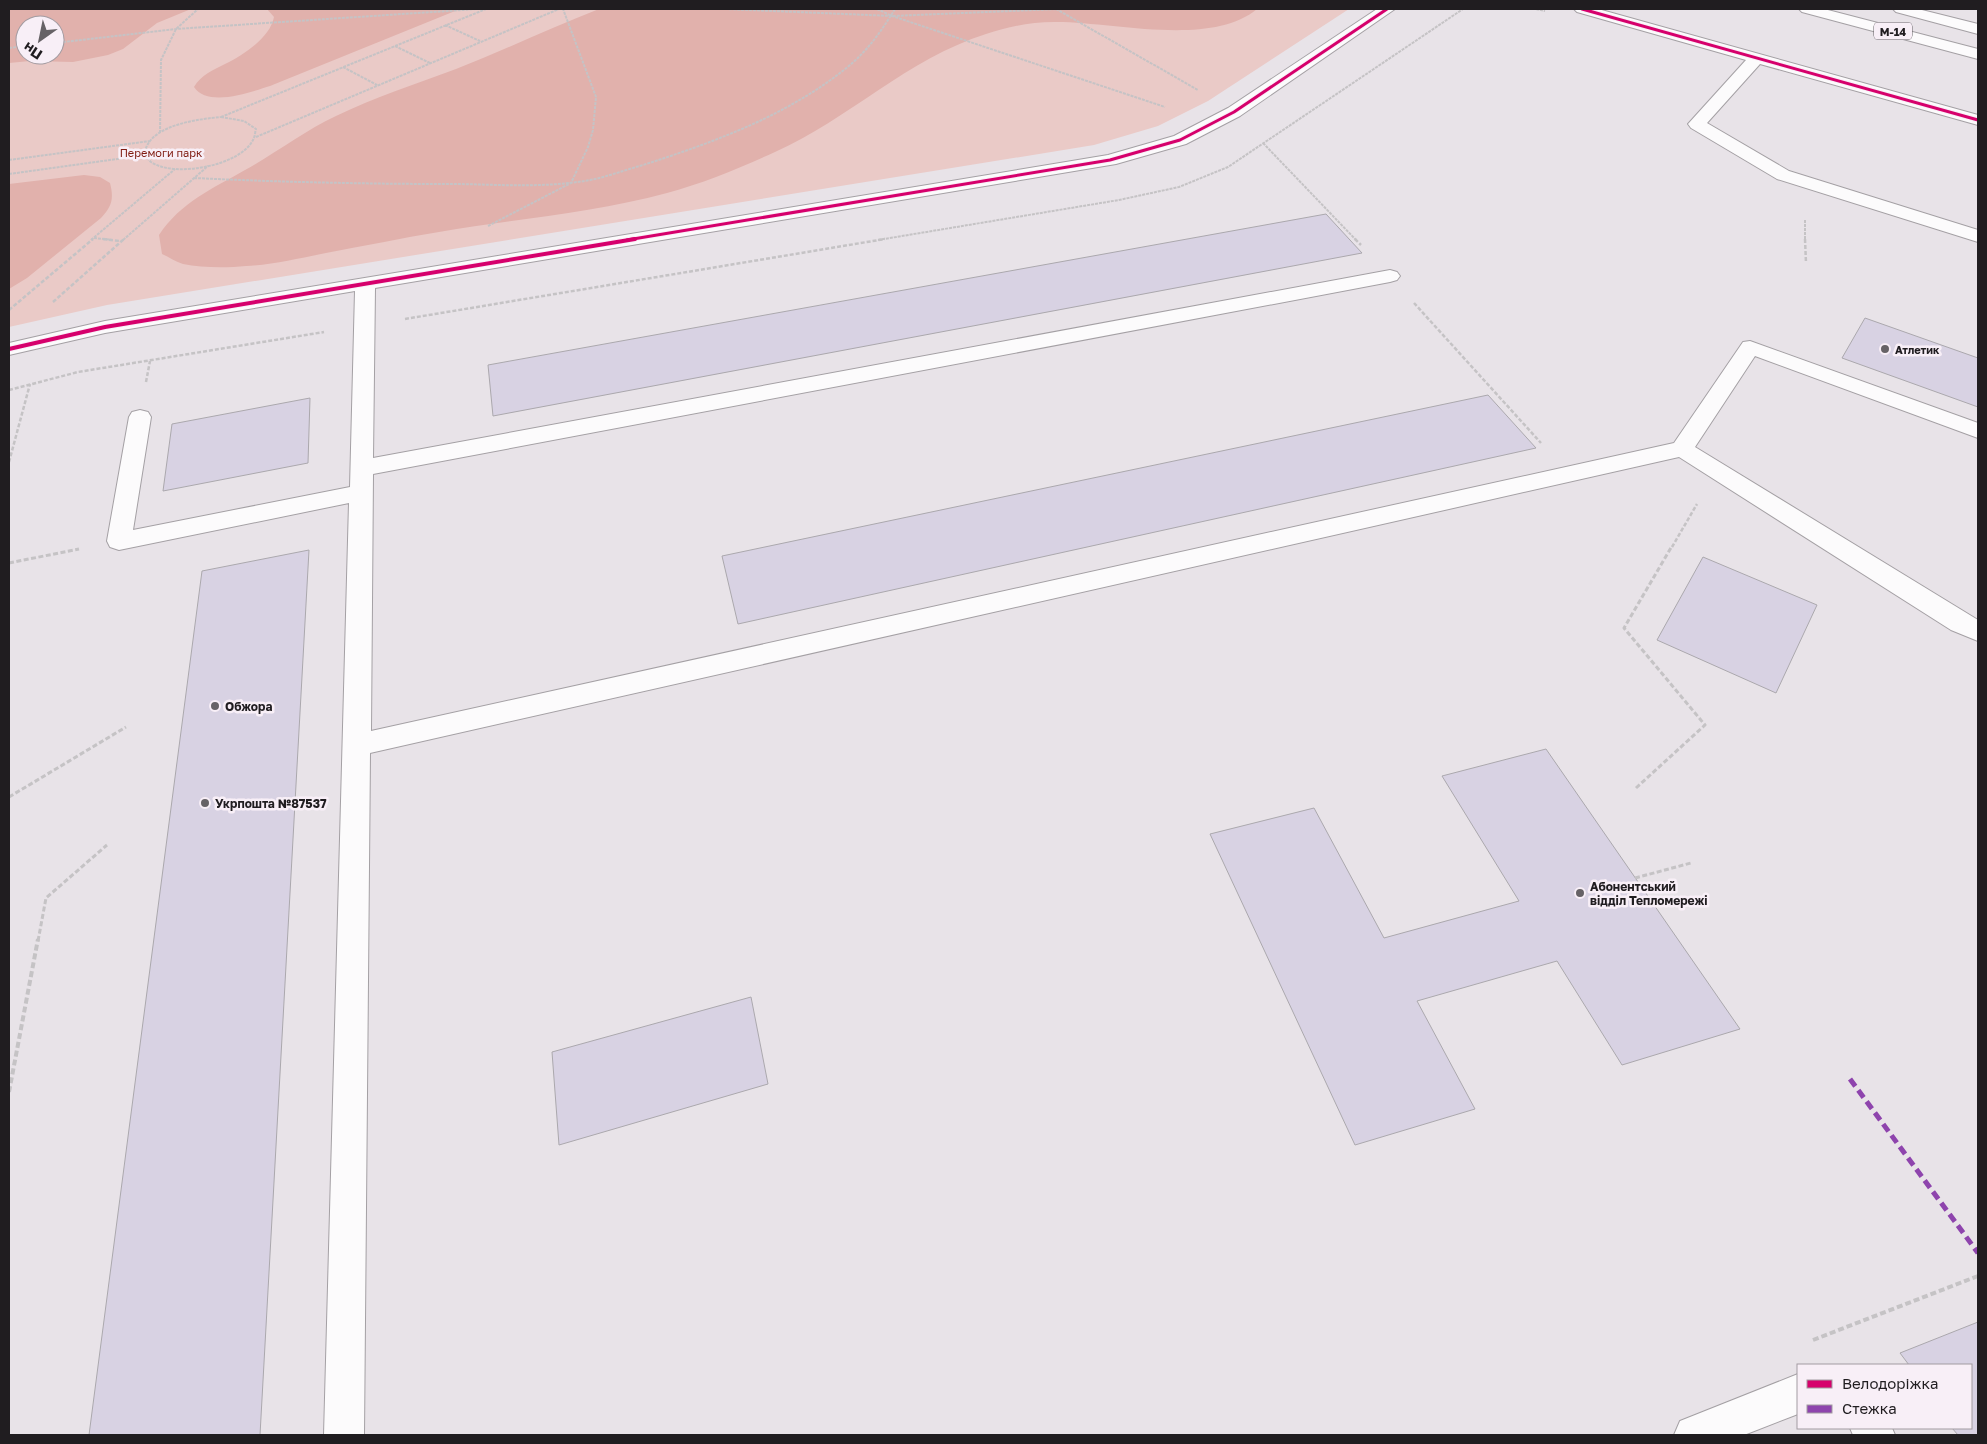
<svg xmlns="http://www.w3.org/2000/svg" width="1987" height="1444" font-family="'Golos Text',sans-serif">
<rect width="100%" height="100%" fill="#e8e3e8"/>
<path fill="#eacac7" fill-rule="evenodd" d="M 9,9 L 1349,9 L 1208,101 L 1158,126 L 1094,145 L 107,305 L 9,327 ZM 25,25 L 55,25 L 55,55 L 25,55 Z"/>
<path fill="#e1b1ac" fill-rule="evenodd" d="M 9,9 L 191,9 L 157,23 L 123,49 L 108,55 L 73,62 L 30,61 L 9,63 ZM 25,25 L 55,25 L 55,55 L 25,55 Z
M 267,9 L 460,9 L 270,86 C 251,92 208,108 194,87 C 201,75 213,70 225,64 C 243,55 270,38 274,17 Z
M 599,9 L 1257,9 C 1210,48 1110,21 1054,22 C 1030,22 1008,27 986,34 C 907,59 849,119 775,152 C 740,168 704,183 667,193 C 593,213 515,219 439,232 C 402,238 364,246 326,253 C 300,258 273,265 246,266 C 227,268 202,268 183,264 C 176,262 169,257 162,254 L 159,235 C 181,202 212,189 245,170 C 276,153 304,131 336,116 C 375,97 416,84 456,69 C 504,50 551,28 599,9 Z
M 84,175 L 100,177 L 110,183 C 114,199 112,206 101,218 L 27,278 L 9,289 L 9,184 Z"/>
<path fill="#d8d2e3" stroke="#aba8ad" d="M 1326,214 L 1362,253 L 493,416 L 488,365 Z
M 1865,318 L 1978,358 L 1978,407 L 1842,358 Z
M 1488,395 L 1536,448 L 738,624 L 722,556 Z
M 310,398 L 308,463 L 163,491 L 172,424 Z
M 309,550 L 260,1435 L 89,1435 L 202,571 Z
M 1703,557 L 1817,605 L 1776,693 L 1657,640 Z
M 1546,749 L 1740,1029 L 1622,1065 L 1557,961 L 1417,1001 L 1475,1109 L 1355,1145 L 1210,834 L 1314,808 L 1384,938 L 1519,901 L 1442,776 Z
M 751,997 L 768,1084 L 559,1145 L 552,1052 Z
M 1978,1322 L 1978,1435 L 1958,1435 L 1952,1428 L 1971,1428 L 1971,1365 L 1909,1365 L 1900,1353 Z"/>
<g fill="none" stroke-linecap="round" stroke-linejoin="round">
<g stroke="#a4a0a4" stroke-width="2">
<path id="minor" d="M 1377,9 L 1395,9 L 1240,116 L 1186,144 L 1116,164 L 375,288 L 373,458 L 1390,270 L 1397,272 L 1400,276 L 1397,280 L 1390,282 L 373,474 L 371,731 L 1674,443 L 1743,342 L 1750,341 L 1978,423 L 1978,438 L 1755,356 L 1695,447 L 1978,620 L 1978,641 L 1951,630 L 1679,457 L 370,753 L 364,1435 L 324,1435 L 349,503 L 119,550 L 110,547 L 107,541 L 129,417 L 132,412 L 140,410 L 148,412 L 151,417 L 133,530 L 350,487 L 355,291 L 105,333 L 9,355 L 9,343 L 105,321 L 1108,155 L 1174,136 L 1228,108 Z
M 1574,9 L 1598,9 L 1978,115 L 1978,125 L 1760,64 L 1707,123 L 1789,171 L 1978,230 L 1978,242 L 1777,179 L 1691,128 L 1688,124 L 1746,60 L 1577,12 Z
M 1798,1374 L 1798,1414 L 1744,1435 L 1674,1435 L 1680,1421 Z
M 1850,1428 L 1892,1428 L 1895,1435 L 1853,1435 Z"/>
</g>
<g stroke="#a4a0a4" stroke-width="2">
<path id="highway" d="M 1799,9 L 1824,9 L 1978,49 L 1978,59 L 1802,12 Z
M 1893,9 L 1918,9 L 1978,24 L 1978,34 L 1896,12 Z"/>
</g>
<path stroke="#c5c3c5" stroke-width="2" stroke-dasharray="3 1" stroke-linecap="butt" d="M 725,9 L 892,16 L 1059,9
M 877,9 L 892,16 L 1165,107
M 1056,9 L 1198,90
M 1536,9 L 1545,11
M 445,25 L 480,41
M 55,43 L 176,29 L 478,9
M 395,46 L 430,63
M 9,48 L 25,46
M 343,67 L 377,85
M 221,117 L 486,9
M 221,117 L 244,121 L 256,129 C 255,132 255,137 253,140 C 240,166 174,178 151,162 C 147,159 145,153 146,148 C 155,124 200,119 221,117 Z
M 160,133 L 161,60 L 176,29 L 198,9
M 256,137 L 559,9
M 1263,143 L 1356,240
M 9,160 L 150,141
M 9,174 L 146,155
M 194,178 C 279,182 363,184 448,184 C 491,184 534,188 577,182 C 599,180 621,171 643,165 C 715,142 791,114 850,65 C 869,49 882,30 895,9
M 1805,220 L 1805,240
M 488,226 L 571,183 L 588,147 L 593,130 L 596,97 L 563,9
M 94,238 L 113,240
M 91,240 L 175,169
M 123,240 L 208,166
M 878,240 L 1119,200 L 1179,187 L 1228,167 L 1463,9"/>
<path stroke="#c5c3c5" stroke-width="2.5" stroke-dasharray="4 2" stroke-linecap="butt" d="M 103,239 L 120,241
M 1355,239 L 1361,245
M 1805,239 L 1806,263
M 53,302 L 124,239
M 1414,303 L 1541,443
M 9,310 L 93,239
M 405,319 L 885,239
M 146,382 L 150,361
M 9,390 L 78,372 L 324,332
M 9,462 L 30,384
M 1672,547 L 1697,504"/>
<path stroke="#c5c3c5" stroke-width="3" stroke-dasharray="5 2.5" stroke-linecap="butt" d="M 9,563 L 79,549
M 1636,788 L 1705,725 L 1624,628 L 1672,546
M 9,797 L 126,727
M 1635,878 L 1691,863
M 38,941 L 46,898 L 107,845"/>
<path stroke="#c5c3c5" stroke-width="4" stroke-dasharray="6 3" stroke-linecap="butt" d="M 9,1092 L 38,939
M 1813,1340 L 1978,1276"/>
<use href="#minor" fill="#fcfbfc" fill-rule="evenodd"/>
<use href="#highway" fill="#fcfbfc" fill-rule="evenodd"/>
<path stroke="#8e44ad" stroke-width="5" stroke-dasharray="9 5" stroke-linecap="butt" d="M 1850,1079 L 1978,1253"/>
<g stroke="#f8eff7" stroke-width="5">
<path id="cycleway-far1" d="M 1582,9 L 1978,120
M 627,240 L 1110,160 L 1180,140 L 1234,112 L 1387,9"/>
</g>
<g stroke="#f8eff7" stroke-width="6">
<path id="cycleway" d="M 9,349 L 105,327 L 635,239"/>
</g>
<use href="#cycleway-far1" stroke="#d6006c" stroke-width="3"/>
<use href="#cycleway" stroke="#d6006c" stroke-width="4"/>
</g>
<g fill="#666266" stroke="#f8eff7" stroke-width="2">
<circle cx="1885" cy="349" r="5"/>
<circle cx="215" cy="706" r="5"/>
<circle cx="205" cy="803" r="5"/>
<circle cx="1580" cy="893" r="5"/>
</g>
<g text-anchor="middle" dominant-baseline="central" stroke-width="5" stroke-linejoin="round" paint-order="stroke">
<rect fill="#f8eff7" stroke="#615c60" stroke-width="1" x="1874" y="22.5" width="38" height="17" rx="4"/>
<g font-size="11" font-weight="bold" fill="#201d20">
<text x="1893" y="31">М-14</text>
</g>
<g font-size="11" fill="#801c12" stroke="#f8eff7">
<text x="161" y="152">Перемоги парк</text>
</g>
<g font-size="11" font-weight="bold" fill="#201d20" stroke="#f8eff7" text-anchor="start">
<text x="1895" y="349">Атлетик</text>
</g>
<g font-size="12" font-weight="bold" fill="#201d20" stroke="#f8eff7" text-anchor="start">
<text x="225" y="706">Обжора</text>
<text x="215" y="803">Укрпошта №87537</text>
<text x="1590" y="886">Абонентський<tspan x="1590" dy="14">відділ Тепломережі</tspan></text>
</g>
</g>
<rect width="1987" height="1444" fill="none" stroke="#201d20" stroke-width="20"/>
<rect x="1797" y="1364" width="175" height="65" fill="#f8eff7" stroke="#a29ba1"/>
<rect x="1807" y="1380" width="25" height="8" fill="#d6006c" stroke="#a29ba1"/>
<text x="1842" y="1389" font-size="15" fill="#201d20">Велодоріжка</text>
<rect x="1807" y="1405" width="25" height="8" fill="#8e44ad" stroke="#a29ba1"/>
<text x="1842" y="1414" font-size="15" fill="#201d20">Стежка</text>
<g transform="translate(40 40) rotate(213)"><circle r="24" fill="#f8eff7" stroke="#a29ba1"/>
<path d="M0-4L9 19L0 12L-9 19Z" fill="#666266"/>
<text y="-8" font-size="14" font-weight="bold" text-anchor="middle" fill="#201d20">Пн</text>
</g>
</svg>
